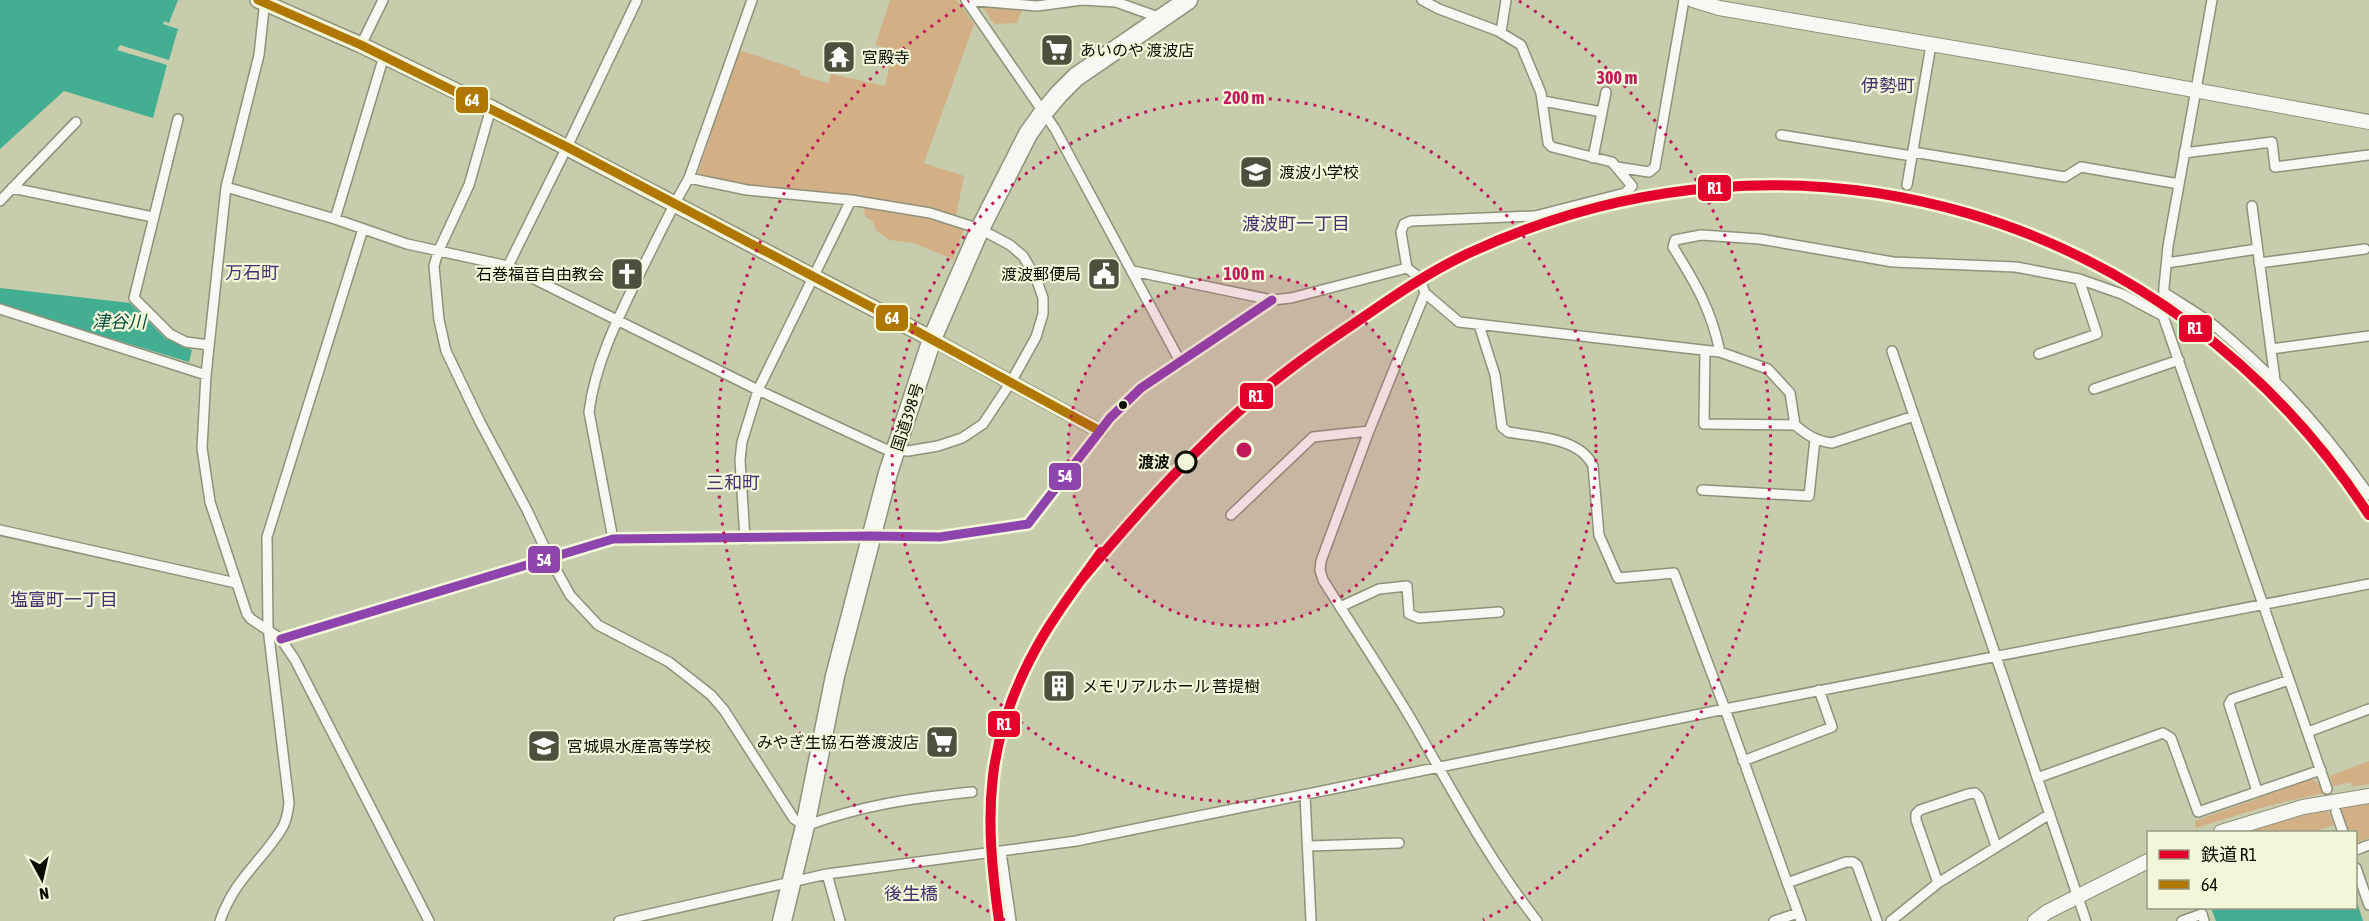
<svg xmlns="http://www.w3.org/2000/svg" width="2369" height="921" font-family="'Asap Condensed','Noto Sans JP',sans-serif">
<rect width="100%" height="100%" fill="#c7ccac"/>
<path fill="#d3af86" d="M 890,0 L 957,0 L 974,24 L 924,163 L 964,176 L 956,216 L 851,196 L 754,187 L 697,176 L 739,50 L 801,71 L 800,75 L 828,83 L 831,74 L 885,86 L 893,51 L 875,45 Z
M 980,4 L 1022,9 L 1017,23 L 994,24 Z
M 863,204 L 952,223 L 964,228 L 953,259 L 913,243 L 890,240 L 876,230 L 873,222 L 865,216 Z
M 2369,761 L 2369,784 L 2352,787 L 2351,782 L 2333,786 L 2330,776 Z
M 2312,779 L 2321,786 L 2323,793 L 2267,806 L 2196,828 L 2195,821 Z
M 2369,803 L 2369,838 L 2358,842 L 2356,841 L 2356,832 L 2348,832 L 2338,807 Z
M 2328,811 L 2334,825 L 2312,832 L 2242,832 L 2295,817 Z"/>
<path fill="#43ae91" d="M 0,0 L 178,0 L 169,23 L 164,21 L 163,24 L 178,29 L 169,60 L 120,45 L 117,50 L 167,65 L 153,118 L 64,91 L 0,149 Z
M 0,288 L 130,303 L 165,338 L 192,350 L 189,362 L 0,305 Z
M 2356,899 L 2363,921 L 2216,921 L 2211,908 L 2356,908 Z"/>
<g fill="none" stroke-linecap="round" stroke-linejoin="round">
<g stroke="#8f927a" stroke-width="12">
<path id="street" d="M 265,0 L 259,55 L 226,187 L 206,375 L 202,448 L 210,502 L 247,614 L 251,619 L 281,639 L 295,660 L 429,921
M 966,0 L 1055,129 L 1181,363
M 966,0 L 1037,6 L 1082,0 L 1116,2 L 1161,18
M 2212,0 L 2168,246 L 2164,287 L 2163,316 L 2327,789
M 1501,32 L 1506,0
M 361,45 L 383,0
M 1543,101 L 1602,112
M 491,108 L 469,185 L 438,252 L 434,266 L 439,320 L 446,351 L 480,422 L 527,510 L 549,557 L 570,595 L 598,625 L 669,662 L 711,695 L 724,710 L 794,819 L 805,826 C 863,805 912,798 972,792
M 178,119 L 134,298 L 170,334 L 186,342 L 209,345
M 1781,135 L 1912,156
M 1913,152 L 2065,177 L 2081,167 L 2179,184
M 2184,153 L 2272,142 L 2275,167 L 2369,155
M 1593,158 L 1606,92
M 1617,167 L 1649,172 L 1655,167 L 1684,0
M 1907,185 L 1931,45
M 226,187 L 335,219 L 407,244 L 508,266 L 758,390 L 885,449 L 908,451 L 938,446 L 962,438 L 983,424 L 1011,382 L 1036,337 L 1043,314 L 1043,298 L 1036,278 L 1023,256 L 1010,245 L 980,229 L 930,213 L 851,200 L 747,190 L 689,178
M 12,188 L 153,217
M 0,201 L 76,122
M 2252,206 L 2275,380
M 335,219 L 384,56
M 2167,263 L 2257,249
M 2259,263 L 2365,249
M 508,266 L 567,147 L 637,0
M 1407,268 L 1401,232 L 1404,224 L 1411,221 L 1535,216 L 1625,193 L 1632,186 L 1612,162 L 1552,147 L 1548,143 L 1541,93 L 1521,45 L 1498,31 L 1439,9 L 1422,0
M 1133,271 L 1272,300 L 1291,298 L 1407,268 L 1419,277 L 1425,293 L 1369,431 L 1321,561 L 1320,570 L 1323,580 C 1352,626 1383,672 1411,719 C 1451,788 1488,859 1537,921
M 1425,293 L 1459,322 L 1720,352 L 1768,369 L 1790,393 L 1795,425 C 1807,435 1816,441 1832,443 L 1914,416
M 2165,293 C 2180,303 2196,312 2211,323 C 2271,372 2325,431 2369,495
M 0,309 L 206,375
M 1479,325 L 1495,375 L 1502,427 L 1508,432 C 1534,437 1580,437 1593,466 L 1599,535 L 1618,578 L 1674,573 L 1725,709 L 1801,921
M 2271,349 L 2369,336
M 1705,351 L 1704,424 L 1795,425
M 1892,351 L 2086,921
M 1720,352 C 1711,309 1696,284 1673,247 L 1675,240 L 1701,235 L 1760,239 L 1893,262 L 2016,267 L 2079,279 L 2122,294 L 2163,316
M 2039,354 L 2097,334 L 2079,279
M 2094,389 L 2179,360
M 1702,490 L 1809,496 L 1815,439
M 1231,515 L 1313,437 L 1369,431
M 0,530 L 236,583
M 613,539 L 589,412 C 595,363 619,316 640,273 C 656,241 671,209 689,178 L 752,0
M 745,539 L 740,460 L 742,442 L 758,390 L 851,200
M 1340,607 L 1379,589 L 1407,586 L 1409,614 L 1419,618 L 1499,612
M 281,639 L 613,539 L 871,536 L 940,537 L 1028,524 L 1110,418 L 1141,388 L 1272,300
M 2308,732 L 2369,709
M 1743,761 L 1832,727 L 1819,690
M 2037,778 L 2163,733 L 2171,738 L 2198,812 L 2321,770
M 2257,791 L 2229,704 L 2232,699 L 2289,680
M 1305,795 L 1311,921
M 2336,812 L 2343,832
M 1309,846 L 1399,843
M 2356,850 L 2369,845
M 1001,852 L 1011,921
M 2356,868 L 2369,905
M 827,874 L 840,921
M 1787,883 L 1846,862 L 1853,862 L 1857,865 L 1877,921
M 1938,883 L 1916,820 L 1916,814 L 1920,810 L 1968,794 L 1975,793 L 1979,797 L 1996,846
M 220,921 C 234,880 259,864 281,830 C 286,823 288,812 289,803 L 268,628 L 267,537 L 363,229
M 619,921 L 827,874 L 1076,841 L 1725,709 L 2369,584
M 1774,921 L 1798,913
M 1891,921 L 1938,883 L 2050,814
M 2182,921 L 2202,914 L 2204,921"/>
</g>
<g stroke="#8f927a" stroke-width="16">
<path id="secondary" d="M 1693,0 L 1719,8 L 2106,74 L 2369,122
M 932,339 L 1100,431
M 2221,832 L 2303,807 L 2369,796
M 2035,921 L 2047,912 L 2148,861"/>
</g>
<g stroke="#8f927a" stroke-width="18">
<path id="primary" d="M 258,0 L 361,45 L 491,108 L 932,339"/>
</g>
<g stroke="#8f927a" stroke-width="21">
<path id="highway" d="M 782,921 L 805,826 L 835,676 L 888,473 L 932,339 L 980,229 L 1028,134 L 1043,113 L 1059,94 L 1076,77 L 1188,0"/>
</g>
<use href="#street" stroke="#f7f7f3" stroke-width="9"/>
<use href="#secondary" stroke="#f7f7f3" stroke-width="14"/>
<use href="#primary" stroke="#f7f7f3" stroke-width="15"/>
<use href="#highway" stroke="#f7f7f3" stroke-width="18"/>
<g stroke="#f2f7da" stroke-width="14">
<path id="bus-1" d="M 258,0 L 361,45 L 567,147 L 898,321 L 1100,431"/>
</g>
<g stroke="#f2f7da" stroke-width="14">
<path id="bus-2" d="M 281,639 L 613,539 L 871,536 L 940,537 L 1028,524 L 1110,418 L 1141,388 L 1272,300"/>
</g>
<use href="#bus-1" stroke="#b07800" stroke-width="9"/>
<use href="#bus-2" stroke="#8e44ad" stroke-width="9"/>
<g stroke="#f2f7da" stroke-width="15">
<path id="rail-1" d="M 1080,581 C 1138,512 1198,444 1268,386 C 1295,364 1325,343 1355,323 C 1391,298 1427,273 1467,254 C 1796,100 2172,212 2369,515
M 999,921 C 984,814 984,739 1039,643 C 1057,611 1080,582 1101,552"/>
</g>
<use href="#rail-1" stroke="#e4002b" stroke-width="10"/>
</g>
<circle cx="1244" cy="450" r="176" fill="#c2185b" fill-opacity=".12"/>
<g fill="none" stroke="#c2185b" stroke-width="3" stroke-dasharray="3 6">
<circle cx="1244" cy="450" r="176"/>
<circle cx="1244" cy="450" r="352"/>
<path d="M1005 920A527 527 0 0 1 969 1M1519 1A527 527 0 0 1 1483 920"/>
</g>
<defs>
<g id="supermarket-square" transform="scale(1.725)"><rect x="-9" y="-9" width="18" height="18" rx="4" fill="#4d503c" stroke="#f2f7da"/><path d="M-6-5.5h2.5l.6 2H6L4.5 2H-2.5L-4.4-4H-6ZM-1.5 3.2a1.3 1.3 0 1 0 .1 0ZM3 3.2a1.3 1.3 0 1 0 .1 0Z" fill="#fff"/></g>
<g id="temple-square" transform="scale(1.725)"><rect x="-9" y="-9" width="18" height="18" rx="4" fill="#4d503c" stroke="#f2f7da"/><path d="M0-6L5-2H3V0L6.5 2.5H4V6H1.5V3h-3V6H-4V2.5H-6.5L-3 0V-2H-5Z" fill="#fff"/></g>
<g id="school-square" transform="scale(1.725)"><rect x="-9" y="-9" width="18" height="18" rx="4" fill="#4d503c" stroke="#f2f7da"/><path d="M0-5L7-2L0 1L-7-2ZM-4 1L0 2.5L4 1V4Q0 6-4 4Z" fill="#fff"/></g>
<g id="church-square" transform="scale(1.725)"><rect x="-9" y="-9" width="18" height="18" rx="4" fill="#4d503c" stroke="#f2f7da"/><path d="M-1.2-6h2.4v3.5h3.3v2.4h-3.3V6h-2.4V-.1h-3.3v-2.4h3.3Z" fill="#fff"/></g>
<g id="civic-square" transform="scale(1.725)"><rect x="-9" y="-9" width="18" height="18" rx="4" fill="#4d503c" stroke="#f2f7da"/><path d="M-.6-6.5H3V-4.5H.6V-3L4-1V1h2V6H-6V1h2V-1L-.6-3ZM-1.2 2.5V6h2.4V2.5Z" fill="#fff"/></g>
<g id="building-square" transform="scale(1.725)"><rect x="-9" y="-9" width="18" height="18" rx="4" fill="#4d503c" stroke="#f2f7da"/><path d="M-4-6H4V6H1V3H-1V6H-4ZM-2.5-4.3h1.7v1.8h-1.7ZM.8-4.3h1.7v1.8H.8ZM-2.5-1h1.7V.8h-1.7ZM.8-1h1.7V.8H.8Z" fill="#fff"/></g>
</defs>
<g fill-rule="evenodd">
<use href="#supermarket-square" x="1057" y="50"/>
<use href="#temple-square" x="839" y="57"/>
<use href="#school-square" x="1256" y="172"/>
<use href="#church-square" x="627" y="274"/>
<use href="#civic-square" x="1104" y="274"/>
<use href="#building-square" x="1059" y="686"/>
<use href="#supermarket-square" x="942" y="742"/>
<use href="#school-square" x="544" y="746"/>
</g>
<circle fill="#0b0d00" stroke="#f2f7da" stroke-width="2" cx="1123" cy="405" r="5"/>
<circle fill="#f2f7da" stroke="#0b0d00" stroke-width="3" cx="1186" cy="462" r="10"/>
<g text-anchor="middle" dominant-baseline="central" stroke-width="4.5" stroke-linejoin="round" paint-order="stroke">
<g font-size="16" fill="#0b0d00" stroke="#f2f7da" text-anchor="start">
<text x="1080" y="50">あいのや 渡波店</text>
<text x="862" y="57">宮殿寺</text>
<text x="1279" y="172">渡波小学校</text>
<text x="604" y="274" text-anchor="end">石巻福音自由教会</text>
<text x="1081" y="274" text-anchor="end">渡波郵便局</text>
<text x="1082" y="686">メモリアルホール 菩提樹</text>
<text x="919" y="742" text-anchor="end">みやぎ生協 石巻渡波店</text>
<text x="567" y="746">宮城県水産高等学校</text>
</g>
<g font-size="16" fill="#0b0d00" stroke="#f2f7da">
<text transform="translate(907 417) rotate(-72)">国道398号</text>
</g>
<g font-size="16" font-weight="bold" fill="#0b0d00" stroke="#f2f7da" text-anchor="end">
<text x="1170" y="462">渡波</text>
</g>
<g font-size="18" fill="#44316d" stroke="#f2f7da">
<text x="1888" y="85">伊勢町</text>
<text x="1296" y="223">渡波町一丁目</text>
<text x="252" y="272">万石町</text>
<text x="733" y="482">三和町</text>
<text x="64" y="599">塩富町一丁目</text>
<text x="911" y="893">後生橋</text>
</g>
<g font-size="18" font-style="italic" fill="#075143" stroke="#f2f7da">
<text x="119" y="321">津谷川</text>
</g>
</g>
<circle cx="1244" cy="450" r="9" fill="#c2185b" stroke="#f2f7da" stroke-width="3"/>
<g font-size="18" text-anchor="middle" font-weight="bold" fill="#c2185b" stroke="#f2f7da" stroke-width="4.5" stroke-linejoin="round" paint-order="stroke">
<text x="1617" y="84">300 m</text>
<text x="1244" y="104">200 m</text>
<text x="1244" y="280">100 m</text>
</g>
<g stroke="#f2f7da" stroke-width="2">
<rect x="455" y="86" width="34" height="28" rx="6" fill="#b07800"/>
<rect x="1697" y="174" width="35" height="28" rx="6" fill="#e4002b"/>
<rect x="875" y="304" width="34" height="28" rx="6" fill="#b07800"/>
<rect x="2178" y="314" width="35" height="29" rx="6" fill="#e4002b"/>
<rect x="1239" y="382" width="35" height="28" rx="6" fill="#e4002b"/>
<rect x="1048" y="462" width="34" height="29" rx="6" fill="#8e44ad"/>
<rect x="527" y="545" width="34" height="29" rx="6" fill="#8e44ad"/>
<rect x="987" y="710" width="34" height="28" rx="6" fill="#e4002b"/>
</g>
<g font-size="16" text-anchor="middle" font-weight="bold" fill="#fff">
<text x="472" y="106">64</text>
<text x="1715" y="194">R1</text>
<text x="892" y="324">64</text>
<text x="2195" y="334">R1</text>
<text x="1256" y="402">R1</text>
<text x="1065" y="482">54</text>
<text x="544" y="566">54</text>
<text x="1004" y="730">R1</text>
</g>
<rect x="2147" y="831" width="210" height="78" fill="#f2f7da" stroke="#969983" stroke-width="1.5"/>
<rect x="2159" y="850" width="30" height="9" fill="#e4002b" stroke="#969983" stroke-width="1.5"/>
<text x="2201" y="861" font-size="18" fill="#0b0d00">鉄道 R1</text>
<rect x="2159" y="880" width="30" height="9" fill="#b07800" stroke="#969983" stroke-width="1.5"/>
<text x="2201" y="891" font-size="18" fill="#0b0d00">64</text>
<g transform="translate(42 879) rotate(172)" stroke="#f2f7da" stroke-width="4.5" paint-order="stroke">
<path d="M0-4.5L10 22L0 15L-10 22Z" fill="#0b0d00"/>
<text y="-9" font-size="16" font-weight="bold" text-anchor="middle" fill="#0b0d00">N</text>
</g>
</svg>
